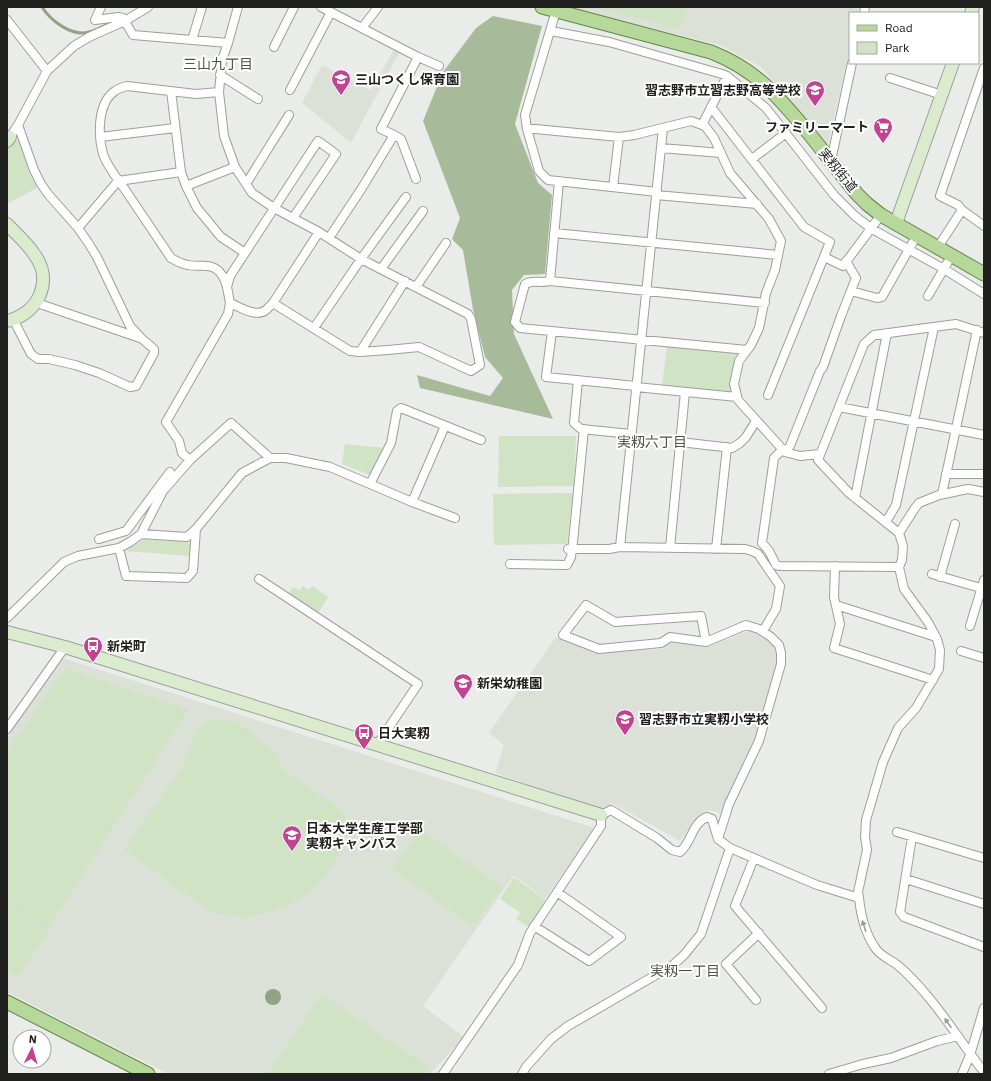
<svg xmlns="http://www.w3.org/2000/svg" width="991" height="1081" font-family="'IBM Plex Sans','Noto Sans JP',sans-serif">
<rect width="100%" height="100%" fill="#e9ece8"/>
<path fill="#dbe1d7" d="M 565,7 L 859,7 L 858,13 L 850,13 L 850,48 L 827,147 L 761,67 L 720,45 Z
M 395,48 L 400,51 L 351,143 L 302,103 L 322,65 L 371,90 Z
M 747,631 L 759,633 L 775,646 L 778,665 L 756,739 L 721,813 L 709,810 L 700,815 L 680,841 L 614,804 L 600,809 L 495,773 L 504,745 L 489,733 L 556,637 L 597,653 L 661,649 L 674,641 L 708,647 Z
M 63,658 L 591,827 L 593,830 L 545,899 L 514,875 L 423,1006 L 464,1037 L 430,1074 L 169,1074 L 7,992 L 7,737 Z"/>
<path fill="#d0e3c4" d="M 592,7 L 687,7 L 681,29 Z
M 19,140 L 29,172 L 37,188 L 7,204 L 7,149 L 11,142 Z
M 667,346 L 739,353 C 732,368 729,376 732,393 L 662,386 Z
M 499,436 L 576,436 L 574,486 L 498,487 Z
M 345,444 L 386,448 L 371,474 L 367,474 L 342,464 Z
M 573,493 L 567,544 L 494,545 L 493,494 Z
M 144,539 L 188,542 L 191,545 L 190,556 L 126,551 Z
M 302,586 L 309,590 L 312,586 L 328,597 L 318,613 L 289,593 L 293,587 L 300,591 Z
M 66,668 L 189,709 L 47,930 L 7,903 L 7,751 Z
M 226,719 L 241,725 L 279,755 L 282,768 L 345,813 L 343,844 L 333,866 L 318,885 L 297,901 L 274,911 L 246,917 L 212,913 L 124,850 L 183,765 L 197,730 L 209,720 Z
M 420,830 L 502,886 L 473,927 L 392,869 Z
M 514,877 L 545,900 L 529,927 L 516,919 L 521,913 L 500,899 Z
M 7,905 L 49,933 L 16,978 L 7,971 Z
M 322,994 L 430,1068 L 424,1074 L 267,1074 Z"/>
<path fill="#a7bb9a" d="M 493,16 L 542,26 L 515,124 L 538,183 L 552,195 L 545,274 L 524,275 L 512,290 L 514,334 L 553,419 L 420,388 L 417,375 L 490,396 L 503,378 L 485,357 L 473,309 L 463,250 L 452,239 L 460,218 L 423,121 L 443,72 L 476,28 Z"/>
<path fill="#90a484" d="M265 997a8 8 0 1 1 16 0a8 8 0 1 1-16 0Z"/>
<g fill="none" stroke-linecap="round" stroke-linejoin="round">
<path stroke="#90a484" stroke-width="3" d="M 42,7 C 51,21 72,37 89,32 C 98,30 107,24 116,21"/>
<g stroke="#9d9f9c" stroke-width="10">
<path id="street" d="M 101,7 L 95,20 L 119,17 L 123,18 L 133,35 L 228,43
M 238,7 L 228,43 L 222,60 L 219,92 L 224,136 L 235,167 L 252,193 L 274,208 L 319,232 L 361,259 L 468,314 L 471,319 L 480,365 L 471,371 L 419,347 L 388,350 L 360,352 L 350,351 L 273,303
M 321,7 L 418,57 L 381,129 L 394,135 L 362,188 L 329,238
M 556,11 L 525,115 L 527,129 L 539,171 L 548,180 L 657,192
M 864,13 L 865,7
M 7,20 L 47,71
M 362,28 L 378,7
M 551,31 L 609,42 L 722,74 L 727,76 L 766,108 L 834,195 L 855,216 L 872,229 L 944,269 L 984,294
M 192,40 L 202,7
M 274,47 L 294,7
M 418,57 L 439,66
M 220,75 L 258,99
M 890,78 L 942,95
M 290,90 L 331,12
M 171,91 L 181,172 L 186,186 L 197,208 L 221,237 L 245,253
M 219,92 L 196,94 L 127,86 C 123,87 119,88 115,91 C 97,103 98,136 103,154 C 107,166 119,181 126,191 L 171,258 C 176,261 182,264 188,265 C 201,268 212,261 222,275 C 224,278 226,283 227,287
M 711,107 L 804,227 L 830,242 L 768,395
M 702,125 L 727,76
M 527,129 L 535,129 L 619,137 L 634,135 L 691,121 L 705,126 L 714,138 L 730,173 L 769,219 L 781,241 L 775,270 L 766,293 L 759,328 L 751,345 L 739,361 L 734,384 L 738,400 L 785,452 L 800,456 L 820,454
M 394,135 L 401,139 L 416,179
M 10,137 L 18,125 L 47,71 L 74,46 L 89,37 L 125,21 L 148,7
M 100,137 L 175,128
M 661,148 L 721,153
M 752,159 L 786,133
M 831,161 L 852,63
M 246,184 L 289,115
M 186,186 L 235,167
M 613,187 L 619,137
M 656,195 L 757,204
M 962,210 L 984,226
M 78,228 L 118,181 L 181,172
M 554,233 L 778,255
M 938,247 L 962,210 L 958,205 L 940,196 L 984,68
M 824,257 L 843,266 L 881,215
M 381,269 L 423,211
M 550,281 L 559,181
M 416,287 L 446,243
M 851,291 L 877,298 L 882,297 L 917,235
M 928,296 L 952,255
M 37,303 L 140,338
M 230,303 C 240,307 256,318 266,310 C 268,308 271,305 273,303 L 319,232
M 13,319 L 31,354 L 38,359 L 49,359 L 75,365 L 99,373 L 130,387 L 136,386 L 154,353 L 154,349 L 141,338 L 130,326 L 97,257 L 89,244 L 78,228 L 48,194 L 41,184 L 34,170 L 18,125
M 314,328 L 361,259 L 406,197
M 552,331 L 546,377 L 636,386
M 747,350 L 520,328 L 515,322 L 525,284 C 534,279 540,284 550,281 L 765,303
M 360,352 L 405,281
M 578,380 L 574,423 L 581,429 L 631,434
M 636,387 L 737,397
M 839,407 L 984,435
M 680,442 L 732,448 L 740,443 L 746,437 L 756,421
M 783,449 L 774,458 L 762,543 L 769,551 L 776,565 L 779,566 L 899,567 L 904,589 L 928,622 L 937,639 L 940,650 L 939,669 L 916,708 L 898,728 L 883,762 L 866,820 L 865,837 L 867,850 L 858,892 L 859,898
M 785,452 L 790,446 L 820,371 L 823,367 L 841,316 L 856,278 L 846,261
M 190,460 L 182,453 L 179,441 L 166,422 L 228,314 L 230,303 L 227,287 L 230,276 L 318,141 L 336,154 L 293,218
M 946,474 L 984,474
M 370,484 L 391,443 L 397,411 L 401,408 L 481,440
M 942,494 L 977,330
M 855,498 L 887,333
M 412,502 L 445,426
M 886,522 L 896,505 L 934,327
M 899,533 L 849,493 L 818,460 L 864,344 L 874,335 L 956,324 L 984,333
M 141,534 L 163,491 L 190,460 L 231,423 L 270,458
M 99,539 L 126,531 L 170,472
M 620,547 L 663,128
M 119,548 L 126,576 L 187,578 L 193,571 L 196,529
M 670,548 L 685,392
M 568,549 L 609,549 L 620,547 L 745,549 L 752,551 L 758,554 L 780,586 L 776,609 L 763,631
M 716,549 L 727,447
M 510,564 L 567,565 L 571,557 L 573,542 L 584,429
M 835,566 L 834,597 L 840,624 L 834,648 L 933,680
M 899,567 L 902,560 L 903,546 L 899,533 L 915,508 L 919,503 L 939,495 L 968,489 L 984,492
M 932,574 L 984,589
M 940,577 L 955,524
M 259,579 L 418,684 L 377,745
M 836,605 L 936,637
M 7,618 L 64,562 L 78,556 L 119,548 L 130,542 L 141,534 L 187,537 L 196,529 L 242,473 L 270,458 L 286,458 L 330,467 L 412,502 L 455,518
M 970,626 L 984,580
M 706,642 L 701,616 L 615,622 L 586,605 L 563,635 L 599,649 L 661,643 L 670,637 L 706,642 L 746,625 L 759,629 L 771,637 L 779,645 L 781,653 L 781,664 L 759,741 L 729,804 L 718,839
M 961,651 L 984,658
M 7,729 L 65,647
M 897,832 L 984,858
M 912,837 L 900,912 L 904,917 L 984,947
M 754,858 L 735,906 L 822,1008
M 906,879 L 984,904
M 534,926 L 589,961 L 621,937 L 557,892
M 756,1000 L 726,964 L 759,933
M 443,1074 L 518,965 L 530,933 L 601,826 L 601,815 L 611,810 L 657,838 L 672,850 L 680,852 C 692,842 692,823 707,817 L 712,819 L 718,839 L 730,848 L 817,885 L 859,898 C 861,917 865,934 876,949 C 881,956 889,959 896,964 C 908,973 920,987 930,999 C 949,1022 965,1048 984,1072
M 522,1074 L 526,1067 L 551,1039 L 568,1026 L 673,965 L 684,955 L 701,934 L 730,848
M 829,1074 L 863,1064 L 891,1058 L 937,1041 L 958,1036
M 962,1074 L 970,1055 L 984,1008"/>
</g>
<g stroke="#9d9f9c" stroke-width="14">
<path id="secondary" d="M 971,13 L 973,7
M 7,141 L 10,137
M 896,223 L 953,63
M 7,224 C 16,234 27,243 34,254 C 54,280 39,314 7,321
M 7,632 L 65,647 L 601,815"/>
</g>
<g stroke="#628745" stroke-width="15">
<path id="primary" d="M 542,7 L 711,52 C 755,69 778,96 807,131 C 824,152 840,173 857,194 L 867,204 L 881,215 L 984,274
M 7,1002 L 148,1074"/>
</g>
<use href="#street" stroke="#fff" stroke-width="8"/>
<use href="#secondary" stroke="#daeccd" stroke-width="12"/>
<use href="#primary" stroke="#b6d89b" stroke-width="13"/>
</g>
<defs><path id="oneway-solid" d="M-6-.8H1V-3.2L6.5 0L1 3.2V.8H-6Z"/></defs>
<g fill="#9b9b9a">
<use href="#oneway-solid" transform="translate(864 926) rotate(-108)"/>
<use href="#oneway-solid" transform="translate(948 1023) rotate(-125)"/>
</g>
<defs>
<g id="school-pin" transform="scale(1)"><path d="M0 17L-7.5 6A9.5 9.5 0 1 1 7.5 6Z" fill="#c14391" stroke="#fff"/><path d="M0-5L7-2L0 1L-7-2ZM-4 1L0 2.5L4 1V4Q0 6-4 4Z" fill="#fff"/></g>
<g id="supermarket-pin" transform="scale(1)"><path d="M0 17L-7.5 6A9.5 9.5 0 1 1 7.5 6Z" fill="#c14391" stroke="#fff"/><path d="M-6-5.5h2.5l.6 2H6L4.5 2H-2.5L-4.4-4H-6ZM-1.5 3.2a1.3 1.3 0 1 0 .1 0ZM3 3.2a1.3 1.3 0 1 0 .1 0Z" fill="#fff"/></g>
<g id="bus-pin" transform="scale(1)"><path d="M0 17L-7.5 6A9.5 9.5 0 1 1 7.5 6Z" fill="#c14391" stroke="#fff"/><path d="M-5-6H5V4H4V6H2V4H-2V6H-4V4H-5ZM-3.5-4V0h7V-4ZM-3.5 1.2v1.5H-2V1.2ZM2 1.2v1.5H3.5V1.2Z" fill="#fff"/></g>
<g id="university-pin" transform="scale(1)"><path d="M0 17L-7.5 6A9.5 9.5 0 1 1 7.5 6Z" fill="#c14391" stroke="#fff"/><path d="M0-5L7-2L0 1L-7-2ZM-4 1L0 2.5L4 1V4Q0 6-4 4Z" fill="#fff"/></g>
</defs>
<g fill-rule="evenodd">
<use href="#school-pin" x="341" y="79"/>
<use href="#school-pin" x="815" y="90"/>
<use href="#supermarket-pin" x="883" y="127"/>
<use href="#bus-pin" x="93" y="646"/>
<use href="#school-pin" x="463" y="683"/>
<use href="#school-pin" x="625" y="719"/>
<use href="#bus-pin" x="364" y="733"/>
<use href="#university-pin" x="292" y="835"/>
</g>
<g text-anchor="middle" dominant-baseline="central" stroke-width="4" stroke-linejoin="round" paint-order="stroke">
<g font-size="13" font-weight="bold" fill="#20201f" stroke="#fff" text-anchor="start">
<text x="355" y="79">三山つくし保育園</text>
<text x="801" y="90" text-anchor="end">習志野市立習志野高等学校</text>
<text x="869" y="127" text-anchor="end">ファミリーマート</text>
<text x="107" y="646">新栄町</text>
<text x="477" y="683">新栄幼稚園</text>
<text x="639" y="719">習志野市立実籾小学校</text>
<text x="378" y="733">日大実籾</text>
<text x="306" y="828">日本大学生産工学部<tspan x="306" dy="15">実籾キャンパス</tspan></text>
</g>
<g font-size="13" fill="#20201f" stroke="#fff">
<text transform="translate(838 170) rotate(51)">実籾街道</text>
</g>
<g font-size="14" fill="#50524f" stroke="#fff">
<text x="218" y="64">三山九丁目</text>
<text x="652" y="442">実籾六丁目</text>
<text x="685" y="971">実籾一丁目</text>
</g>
</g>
<rect width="991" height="1081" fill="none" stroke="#20201f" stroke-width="16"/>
<rect x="849" y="12" width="130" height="52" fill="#ffffff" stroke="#a6a6a5"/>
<rect x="857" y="25" width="20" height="6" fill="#b6d89b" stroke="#a6a6a5"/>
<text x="885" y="32" font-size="12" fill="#20201f">Road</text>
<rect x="857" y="42" width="20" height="12" fill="#d0e3c4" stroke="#a6a6a5"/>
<text x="885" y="52" font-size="12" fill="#20201f">Park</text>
<g transform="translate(32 1049) rotate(5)"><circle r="19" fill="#ffffff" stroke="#a6a6a5"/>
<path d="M0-3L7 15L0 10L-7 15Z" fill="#c14391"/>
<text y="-6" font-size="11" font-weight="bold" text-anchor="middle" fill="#20201f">N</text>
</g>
</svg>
